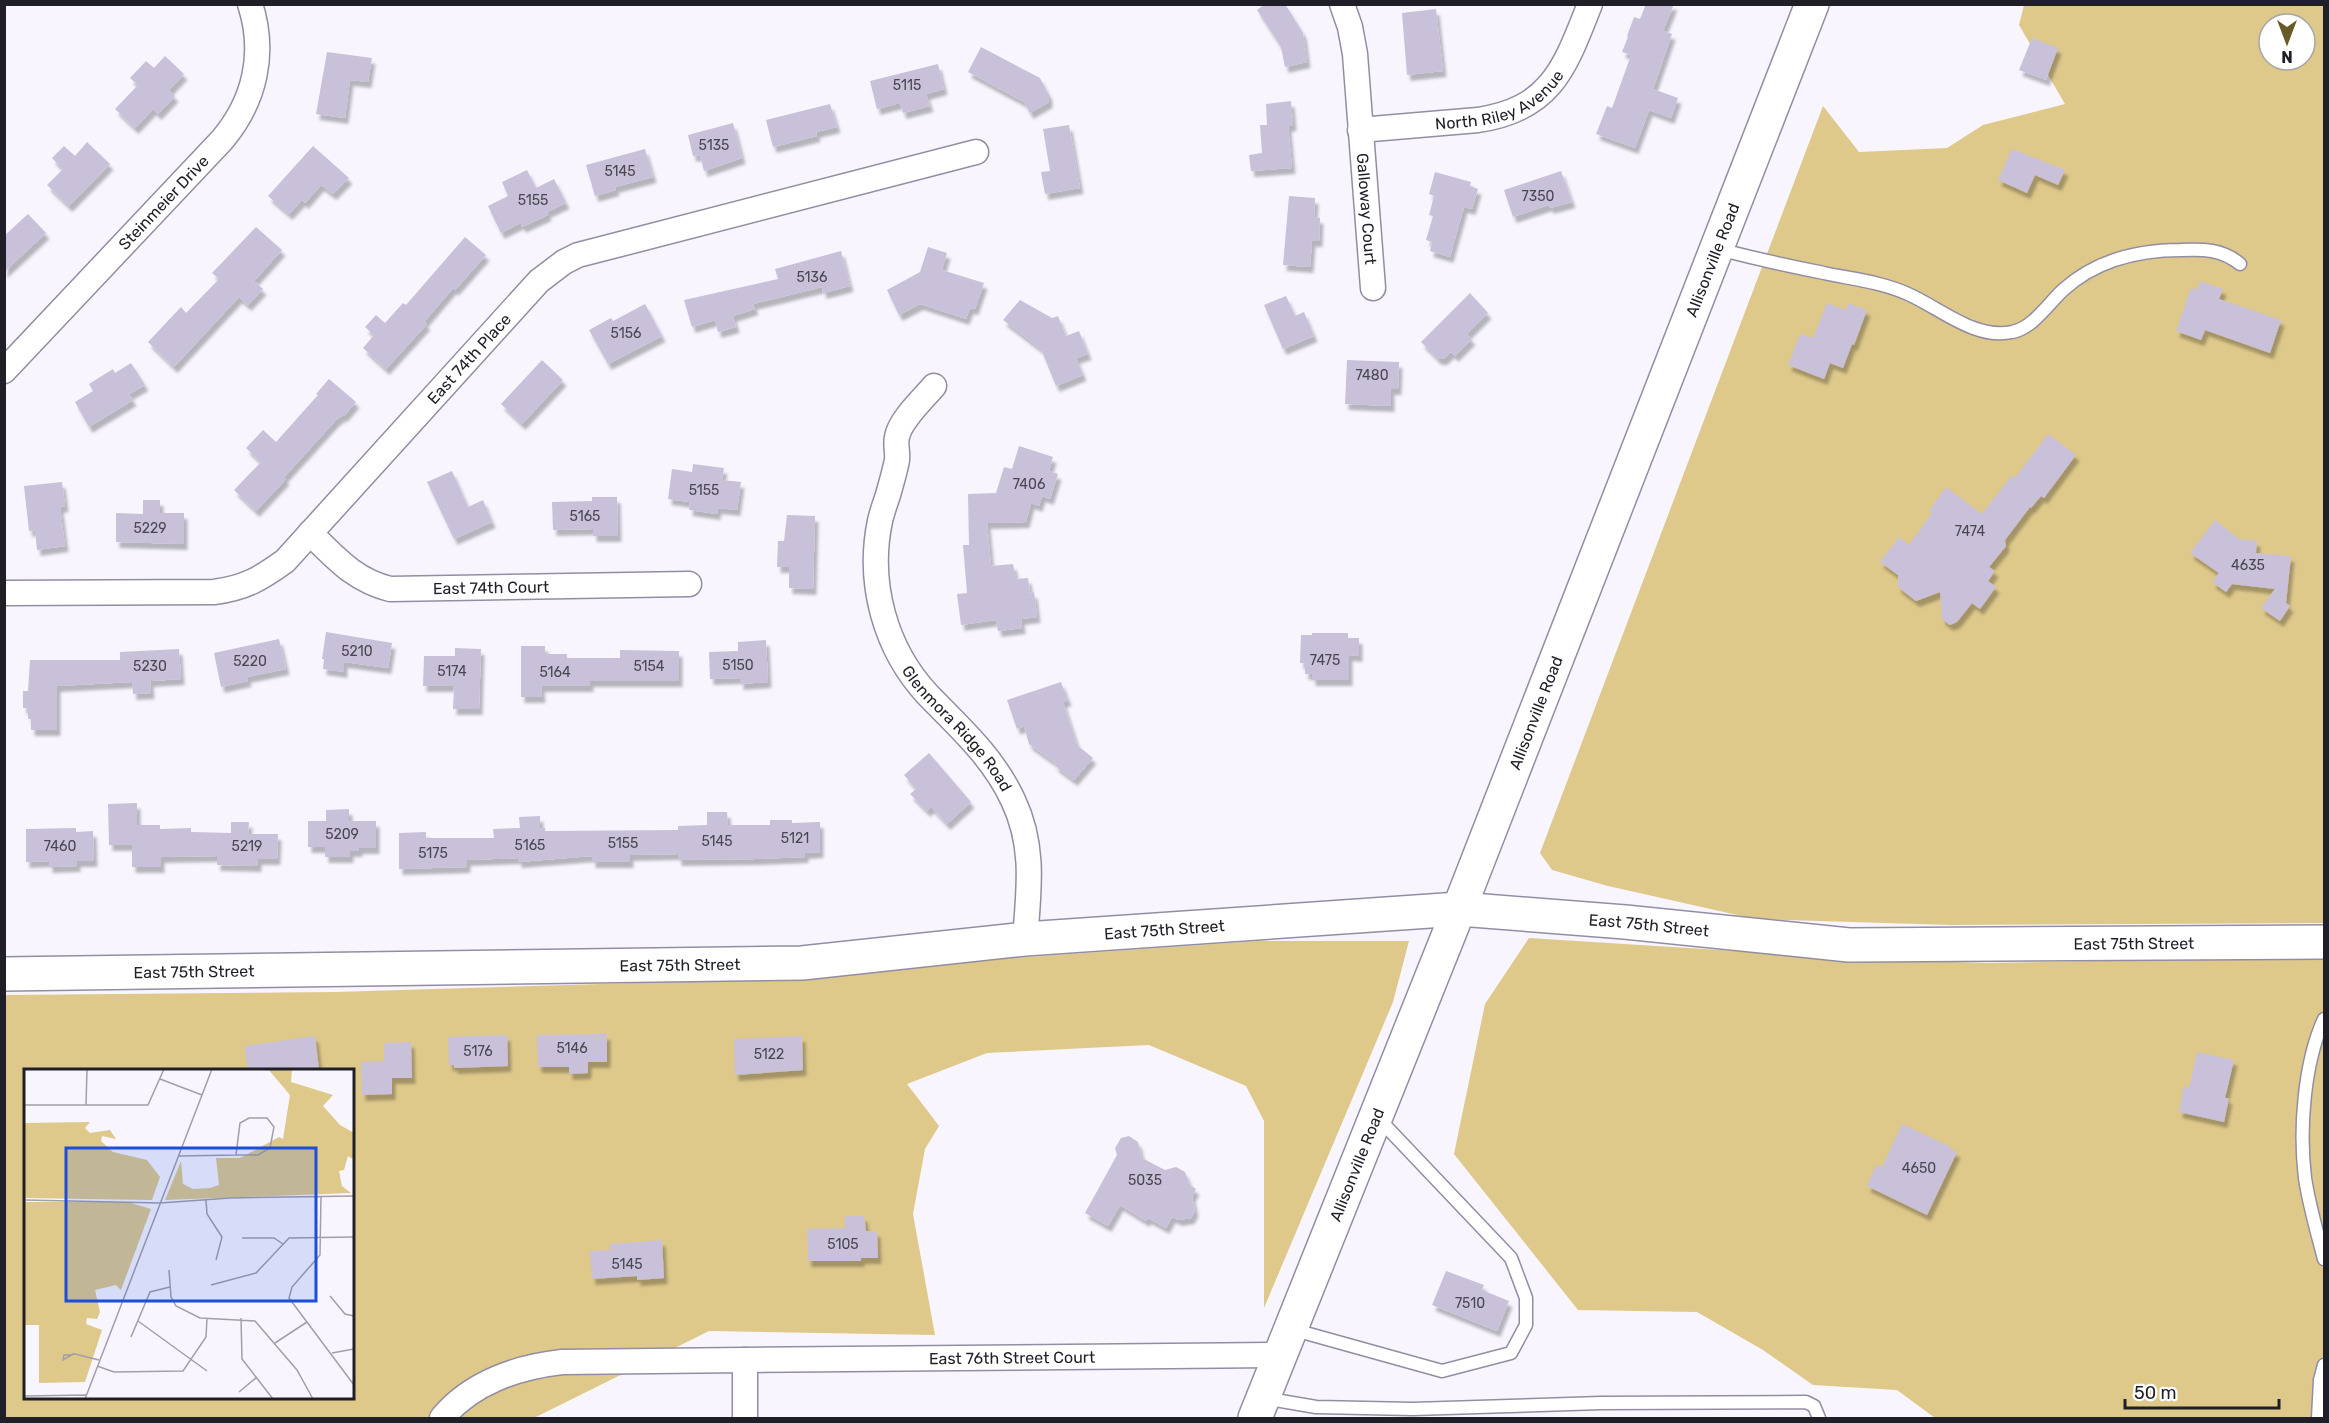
<svg xmlns="http://www.w3.org/2000/svg" width="2329" height="1423" font-family="Rubik,sans-serif">
<defs>
<filter id="shadow"><feDropShadow dx="3.5" dy="6" stdDeviation="1.5" flood-color="#0004"/></filter>
</defs>
<rect width="100%" height="100%" fill="#f8f5ff"/>
<path fill="#dec98b" fill-rule="evenodd" d="M 2024,5 L 2324,5 L 2324,923 L 1951,925 L 1755,919 L 1608,886 L 1552,870 L 1540,853 L 1823,106 L 1859,152 L 1947,148 L 1983,125 L 2065,104 L 2019,25 ZM 2269,24 L 2305,24 L 2305,60 L 2269,60 Z
M 1529,938 L 1862,959 L 1986,963 L 2324,957 L 2324,1418 L 1935,1418 L 1897,1390 L 1813,1385 L 1763,1350 L 1697,1312 L 1578,1310 L 1454,1154 L 1485,1004 Z
M 1258,941 L 1409,941 L 1393,1002 L 1264,1308 L 1264,1121 L 1246,1086 L 1149,1045 L 987,1053 L 907,1084 L 939,1126 L 925,1149 L 913,1214 L 935,1335 L 709,1331 L 534,1418 L 5,1418 L 4,995 L 335,992 L 737,980 L 924,964 ZM 26,1070 L 352,1070 L 352,1398 L 26,1398 Z"/>
<path fill="#c8c1d9" filter="url(#shadow)" d="M 1265,4 L 1285,4 L 1303,33 L 1307,62 L 1285,67 L 1281,47 L 1257,10 Z
M 1646,4 L 1674,4 L 1663,31 L 1672,34 L 1653,89 L 1678,98 L 1671,118 L 1649,110 L 1635,148 L 1596,134 L 1607,106 L 1612,108 L 1631,55 L 1622,52 L 1628,37 L 1627,36 L 1634,17 L 1640,19 Z
M 1436,9 L 1443,71 L 1407,75 L 1402,13 Z
M 2032,38 L 2058,48 L 2046,80 L 2019,70 Z
M 981,47 L 1040,78 L 1049,95 L 1049,102 L 1030,113 L 1024,102 L 968,72 Z
M 327,52 L 372,58 L 368,82 L 350,80 L 345,118 L 316,114 Z
M 165,56 L 184,74 L 169,90 L 175,96 L 158,114 L 153,109 L 135,128 L 115,109 L 138,85 L 130,78 L 146,61 L 154,68 Z
M 938,64 L 944,89 L 926,94 L 930,106 L 903,113 L 900,103 L 877,109 L 870,81 Z
M 1291,101 L 1293,125 L 1288,126 L 1292,168 L 1251,171 L 1249,155 L 1262,153 L 1260,125 L 1267,125 L 1266,104 Z
M 830,104 L 837,127 L 816,132 L 817,136 L 773,147 L 766,120 Z
M 733,123 L 742,158 L 704,171 L 700,155 L 693,156 L 688,135 Z
M 1069,125 L 1080,188 L 1045,194 L 1041,172 L 1050,171 L 1043,129 Z
M 87,142 L 110,164 L 69,206 L 47,185 L 63,169 L 52,158 L 64,146 L 75,156 Z
M 313,146 L 349,178 L 333,194 L 321,185 L 305,203 L 302,200 L 289,214 L 268,196 Z
M 645,149 L 653,177 L 615,187 L 616,190 L 595,196 L 586,165 Z
M 2012,149 L 2065,170 L 2058,185 L 2035,175 L 2027,193 L 1998,180 Z
M 527,170 L 536,188 L 554,179 L 566,203 L 547,212 L 548,215 L 522,227 L 521,223 L 501,233 L 488,206 L 508,196 L 502,182 Z
M 1561,171 L 1572,202 L 1550,208 L 1549,205 L 1513,217 L 1504,190 Z
M 1435,172 L 1471,182 L 1470,186 L 1478,189 L 1472,209 L 1464,207 L 1450,257 L 1430,251 L 1432,242 L 1426,240 L 1433,216 L 1429,215 L 1434,196 L 1429,194 Z
M 1289,196 L 1315,198 L 1314,217 L 1320,218 L 1319,241 L 1312,241 L 1310,267 L 1283,265 Z
M 28,214 L 46,233 L 4,272 L 4,236 Z
M 256,227 L 282,250 L 254,281 L 263,289 L 248,305 L 239,297 L 174,367 L 148,342 L 181,307 L 186,313 L 219,279 L 212,273 Z
M 465,237 L 486,255 L 455,290 L 453,288 L 424,322 L 427,324 L 386,369 L 363,348 L 374,335 L 365,327 L 376,315 L 385,323 L 403,303 L 406,305 Z
M 928,247 L 947,253 L 942,270 L 984,283 L 975,309 L 970,308 L 966,319 L 920,304 L 899,315 L 887,290 L 920,272 Z
M 841,251 L 850,286 L 823,293 L 822,287 L 753,304 L 755,309 L 733,316 L 736,327 L 718,332 L 715,320 L 692,327 L 684,300 L 778,279 L 775,269 Z
M 2200,281 L 2223,289 L 2219,299 L 2281,320 L 2270,353 L 2205,330 L 2201,340 L 2176,331 L 2191,288 L 2197,290 Z
M 1470,293 L 1488,313 L 1467,334 L 1472,339 L 1455,356 L 1451,352 L 1444,359 L 1438,359 L 1421,342 Z
M 1286,296 L 1295,316 L 1304,312 L 1314,336 L 1283,349 L 1264,305 Z
M 1020,300 L 1052,318 L 1058,316 L 1066,336 L 1079,331 L 1088,354 L 1076,358 L 1083,375 L 1056,386 L 1041,349 L 1003,320 Z
M 1827,303 L 1846,310 L 1848,303 L 1867,310 L 1854,345 L 1852,344 L 1843,368 L 1830,363 L 1824,379 L 1788,365 L 1800,334 L 1813,338 Z
M 645,304 L 662,336 L 608,364 L 589,330 L 611,318 L 613,321 Z
M 542,360 L 563,380 L 522,424 L 501,404 Z
M 1347,360 L 1399,362 L 1398,389 L 1391,389 L 1391,406 L 1345,404 Z
M 131,363 L 145,385 L 129,394 L 133,400 L 89,427 L 75,402 L 93,391 L 89,384 L 113,369 L 115,373 Z
M 329,379 L 356,402 L 344,416 L 343,415 L 336,420 L 284,477 L 286,479 L 256,511 L 234,490 L 261,462 L 246,448 L 263,430 L 276,442 L 318,395 L 316,394 Z
M 2048,434 L 2076,455 L 2044,498 L 2041,496 L 2031,508 L 2030,507 L 2005,540 L 2006,546 L 1989,567 L 1995,571 L 1988,581 L 1996,587 L 1980,609 L 1972,603 L 1957,622 L 1950,625 L 1942,619 L 1940,592 L 1916,601 L 1898,587 L 1898,575 L 1880,562 L 1899,537 L 1909,545 L 1932,513 L 1929,511 L 1946,487 L 1982,514 L 2012,475 L 2015,478 Z
M 1019,446 L 1053,457 L 1049,471 L 1058,474 L 1050,499 L 1042,496 L 1039,506 L 1031,503 L 1026,522 L 987,523 L 991,566 L 1013,564 L 1016,579 L 1028,578 L 1030,593 L 1034,592 L 1037,617 L 1021,619 L 1022,628 L 998,631 L 996,620 L 961,625 L 957,594 L 967,593 L 963,545 L 969,545 L 968,494 L 996,493 L 1004,467 L 1012,469 Z
M 693,464 L 724,468 L 722,480 L 741,482 L 737,510 L 718,508 L 717,514 L 689,510 L 690,502 L 668,499 L 672,469 L 692,472 Z
M 452,471 L 468,507 L 483,500 L 492,522 L 454,539 L 427,482 Z
M 62,482 L 65,506 L 60,507 L 65,546 L 37,550 L 35,530 L 29,531 L 24,486 Z
M 592,497 L 617,497 L 618,536 L 593,536 L 593,529 L 553,530 L 552,502 L 592,501 Z
M 143,500 L 160,500 L 160,513 L 184,513 L 184,544 L 116,542 L 116,513 L 143,514 Z
M 787,515 L 815,516 L 813,589 L 789,588 L 789,567 L 777,567 L 778,541 L 784,541 Z
M 2215,520 L 2239,539 L 2257,541 L 2256,553 L 2291,556 L 2286,603 L 2290,606 L 2280,621 L 2261,608 L 2275,589 L 2232,584 L 2226,592 L 2212,582 L 2219,573 L 2190,553 Z
M 326,632 L 392,643 L 388,668 L 344,662 L 344,672 L 323,669 L 324,659 L 322,659 Z
M 1312,633 L 1348,633 L 1348,638 L 1359,638 L 1359,656 L 1349,655 L 1349,680 L 1312,680 L 1312,674 L 1305,674 L 1305,663 L 1300,663 L 1301,635 L 1312,635 Z
M 279,639 L 286,669 L 247,677 L 248,681 L 221,687 L 214,653 Z
M 766,640 L 768,682 L 740,684 L 740,678 L 710,679 L 709,652 L 738,651 L 738,642 Z
M 521,646 L 545,646 L 545,654 L 567,654 L 567,658 L 620,658 L 620,650 L 679,651 L 679,681 L 590,681 L 590,686 L 541,686 L 542,697 L 521,697 Z
M 455,648 L 481,649 L 479,709 L 453,709 L 454,686 L 423,686 L 424,656 L 455,656 Z
M 179,649 L 181,679 L 150,681 L 151,693 L 133,694 L 132,682 L 57,686 L 57,730 L 31,730 L 31,719 L 28,719 L 28,708 L 23,708 L 23,691 L 28,691 L 30,660 L 120,660 L 120,652 Z
M 1061,682 L 1068,700 L 1063,702 L 1077,745 L 1093,758 L 1074,780 L 1054,765 L 1057,764 L 1029,744 L 1024,726 L 1017,729 L 1007,700 Z
M 929,753 L 971,802 L 947,824 L 931,807 L 927,811 L 910,794 L 916,789 L 904,775 Z
M 137,803 L 137,825 L 160,825 L 160,829 L 191,828 L 191,832 L 231,833 L 231,822 L 249,822 L 248,834 L 278,834 L 277,859 L 258,859 L 258,866 L 217,865 L 217,856 L 161,857 L 161,867 L 132,867 L 132,845 L 109,845 L 108,804 Z
M 349,809 L 349,821 L 376,821 L 376,848 L 359,848 L 359,851 L 350,851 L 350,857 L 325,857 L 325,847 L 308,847 L 308,821 L 326,821 L 326,810 Z
M 707,812 L 727,812 L 728,825 L 770,825 L 770,820 L 792,820 L 792,823 L 820,822 L 820,852 L 805,853 L 805,857 L 756,859 L 678,860 L 678,854 L 630,855 L 630,862 L 592,862 L 592,856 L 518,862 L 518,858 L 467,860 L 467,867 L 399,869 L 399,833 L 426,832 L 426,838 L 494,838 L 493,829 L 520,828 L 519,817 L 540,816 L 540,828 L 545,828 L 545,831 L 678,830 L 678,826 L 707,825 Z
M 76,828 L 76,832 L 93,831 L 94,861 L 77,861 L 77,866 L 49,867 L 49,861 L 26,862 L 26,829 Z
M 607,1034 L 607,1062 L 588,1062 L 588,1073 L 569,1074 L 569,1067 L 538,1067 L 537,1035 Z
M 507,1035 L 508,1066 L 454,1068 L 454,1065 L 449,1065 L 448,1037 Z
M 315,1036 L 319,1069 L 248,1071 L 245,1046 Z
M 802,1036 L 803,1070 L 735,1075 L 734,1039 Z
M 411,1042 L 412,1078 L 392,1078 L 392,1094 L 362,1095 L 361,1062 L 384,1061 L 384,1043 Z
M 2197,1052 L 2234,1060 L 2225,1098 L 2229,1098 L 2224,1122 L 2179,1112 L 2184,1086 L 2189,1088 Z
M 1902,1124 L 1951,1147 L 1950,1149 L 1957,1152 L 1927,1215 L 1867,1186 L 1876,1165 L 1882,1167 Z
M 1129,1136 L 1138,1142 L 1142,1158 L 1165,1170 L 1176,1167 L 1185,1172 L 1190,1185 L 1196,1189 L 1192,1196 L 1195,1211 L 1191,1218 L 1179,1220 L 1172,1217 L 1166,1228 L 1148,1218 L 1146,1221 L 1120,1205 L 1108,1226 L 1085,1213 L 1117,1155 L 1115,1148 L 1121,1138 Z
M 845,1216 L 864,1216 L 866,1231 L 877,1231 L 878,1258 L 861,1258 L 861,1261 L 808,1261 L 807,1229 L 845,1228 Z
M 662,1240 L 664,1278 L 637,1280 L 637,1276 L 592,1279 L 590,1251 L 611,1250 L 610,1244 Z
M 1446,1271 L 1484,1285 L 1482,1290 L 1509,1301 L 1497,1331 L 1432,1305 Z"/>
<g fill="none" stroke-linecap="round" stroke-linejoin="round">
<g stroke="#938da3" stroke-width="15">
<path id="lane" d="M 1718,249 C 1753,258 1788,266 1824,273 C 1851,279 1882,282 1908,294 C 1940,308 1975,340 2012,332 C 2033,328 2048,304 2063,290 C 2096,260 2137,250 2181,250 C 2203,249 2222,249 2240,264
M 2324,1019 C 2304,1063 2299,1129 2305,1178 C 2309,1205 2317,1232 2324,1259
M 1291,1329 L 1442,1371 L 1511,1353 L 1526,1325 L 1526,1298 L 1511,1258 L 1378,1118
M 1264,1398 L 1316,1407 L 1413,1409 L 1601,1403 L 1806,1402 L 1814,1406 L 1819,1418
M 2318,1418 L 2320,1380 L 2324,1365"/>
</g>
<g stroke="#938da3" stroke-width="27">
<g id="street">
<path id="s1" d="M 1342,4 L 1350,27 L 1355,54 L 1373,288"/>
<path id="s2" d="M 1360,130 L 1478,120 C 1552,109 1565,67 1590,4"/>
<path id="s3" d="M 4,371 L 222,140 C 255,101 266,53 250,4"/>
<path id="s4" d="M 934,386 C 923,399 900,420 897,437 C 895,444 898,452 897,460 C 895,471 891,484 888,495 C 885,504 882,512 880,521 C 867,583 885,649 928,695 C 960,728 993,757 1013,800 C 1035,846 1029,889 1025,939"/>
<path id="s5" d="M 310,533 C 336,558 354,580 390,589 L 689,584"/>
<path id="s6" d="M 4,593 L 214,592 C 245,588 260,579 285,561 L 539,281 L 564,262 L 578,255 L 976,152"/>
<path id="s7" d="M 745,1360 L 1279,1355"/>
<path d="M 442,1418 C 471,1383 517,1367 562,1362 L 745,1360 L 745,1418"/>
</g>
</g>
<g stroke="#938da3" stroke-width="36">
<g id="secondary">
<path id="s8" d="M 4,974 L 802,963 L 1025,939 L 1459,909 L 1625,922 L 1849,945 L 2324,942"/>
<path id="s9" d="M 1255,1418 L 1459,909 L 1812,4"/>
</g>
</g>
<use href="#lane" stroke="#fff" stroke-width="12"/>
<use href="#street" stroke="#fff" stroke-width="24"/>
<use href="#secondary" stroke="#fff" stroke-width="33"/>
</g>
<g text-anchor="middle" dominant-baseline="central" stroke-width="6" stroke-linejoin="round" paint-order="stroke">
<g font-size="14" fill="#4a4753">
<text x="907" y="85">5115</text>
<text x="714" y="145">5135</text>
<text x="620" y="171">5145</text>
<text x="1538" y="196">7350</text>
<text x="533" y="200">5155</text>
<text x="812" y="277">5136</text>
<text x="626" y="333">5156</text>
<text x="1372" y="375">7480</text>
<text x="1029" y="484">7406</text>
<text x="704" y="490">5155</text>
<text x="585" y="516">5165</text>
<text x="150" y="528">5229</text>
<text x="1970" y="531">7474</text>
<text x="2248" y="565">4635</text>
<text x="357" y="651">5210</text>
<text x="1325" y="660">7475</text>
<text x="250" y="661">5220</text>
<text x="738" y="665">5150</text>
<text x="150" y="666">5230</text>
<text x="649" y="666">5154</text>
<text x="452" y="671">5174</text>
<text x="555" y="672">5164</text>
<text x="342" y="834">5209</text>
<text x="795" y="838">5121</text>
<text x="717" y="841">5145</text>
<text x="623" y="843">5155</text>
<text x="530" y="845">5165</text>
<text x="60" y="846">7460</text>
<text x="247" y="846">5219</text>
<text x="433" y="853">5175</text>
<text x="572" y="1048">5146</text>
<text x="478" y="1051">5176</text>
<text x="769" y="1054">5122</text>
<text x="1919" y="1168">4650</text>
<text x="1145" y="1180">5035</text>
<text x="843" y="1244">5105</text>
<text x="627" y="1264">5145</text>
<text x="1470" y="1303">7510</text>
</g>
<g font-size="16" fill="#201e26" stroke="#fff">
<text stroke="none"><textPath href="#s2" startOffset="146">North Riley Avenue</textPath></text>
<text stroke="none"><textPath href="#s3" startOffset="232">Steinmeier Drive</textPath></text>
<text stroke="none"><textPath href="#s1" startOffset="207">Galloway Court</textPath></text>
<text stroke="none"><textPath href="#s9" startOffset="1245">Allisonville Road</textPath></text>
<text stroke="none"><textPath href="#s6" startOffset="562">East 74th Place</textPath></text>
<text stroke="none"><textPath href="#s5" startOffset="200">East 74th Court</textPath></text>
<text stroke="none"><textPath href="#s9" startOffset="759">Allisonville Road</textPath></text>
<text stroke="none"><textPath href="#s4" startOffset="382">Glenmora Ridge Road</textPath></text>
<text stroke="none"><textPath href="#s8" startOffset="1648">East 75th Street</textPath></text>
<text stroke="none"><textPath href="#s8" startOffset="1162">East 75th Street</textPath></text>
<text stroke="none"><textPath href="#s8" startOffset="2134">East 75th Street</textPath></text>
<text stroke="none"><textPath href="#s8" startOffset="676">East 75th Street</textPath></text>
<text stroke="none"><textPath href="#s8" startOffset="190">East 75th Street</textPath></text>
<text stroke="none"><textPath href="#s9" startOffset="273">Allisonville Road</textPath></text>
<text stroke="none"><textPath href="#s7" startOffset="267">East 76th Street Court</textPath></text>
</g>
</g>
<g transform="translate(24 1069)">
<rect width="330" height="330" fill="#f8f5ff"/>
<path d="M 244,0 L 268,0 L 267,13 L 309,26 L 299,37 L 316,56 L 330,64 L 330,91 L 324,87 L 320,101 L 315,102 L 318,117 L 327,124 L 141,131 L 157,92 L 159,115 L 169,120 L 186,119 L 195,116 L 192,89 L 216,89 L 255,68 L 259,70 L 266,26 ZM 66,53 L 61,59 L 66,64 L 86,61 L 92,70 L 78,67 L 77,72 L 89,83 L 123,91 L 136,108 L 128,131 L 0,129 L 0,54 ZM 0,133 L 104,133 L 127,140 L 97,221 L 92,216 L 71,221 L 76,243 L 73,250 L 63,249 L 62,255 L 78,261 L 61,313 L 15,314 L 15,256 L 0,256 Z" fill="#dec98b"/>
<path fill="none" stroke="#a29fa8" stroke-width="1.5" d="M 136,10 L 178,26M 0,36 L 124,36 L 140,0M 62,36 L 63,0M 243,49 L 250,58 L 246,79 L 234,86 L 212,86 L 216,54 L 225,49 ZM 155,87 L 212,86M 297,127 L 296,186 L 268,218 L 265,229 L 330,316M 0,131 L 136,134 L 206,129 L 330,127M 182,131 L 183,145 L 198,168 L 192,191M 218,169 L 250,169 L 259,175M 145,201 L 147,228 L 152,237 L 176,249 L 231,252 L 273,301 L 289,330M 187,216 L 232,204 L 265,169 L 330,168M 306,227 L 321,245 L 330,247M 217,249 L 218,290 L 249,330M 114,252 L 183,302M 107,268 L 126,223 L 146,218M 251,274 L 283,253M 308,284 L 330,280M 49,285 L 39,291 L 40,286 L 48,286 L 49,285 L 51,285 L 75,291M 73,297 L 90,303 L 159,302 L 182,268 L 183,249M 215,323 L 233,308M 0,327 L 62,326M 61,330 L 188,0"/>
<path fill="#1d4ed8" fill-opacity="0.15" stroke="#1d4ed8" stroke-width="3" d="M 42,79 L 292,79 L 292,232 L 42,232 Z"/>
<rect width="330" height="330" fill="none" stroke="#201e26" stroke-width="3"/>
</g>
<rect width="2329" height="1423" fill="none" stroke="#201e26" stroke-width="12"/>
<g transform="translate(2287 42) rotate(180)"><circle r="28" fill="#ffffff" stroke="#a6a5a8" stroke-width="1.5"/>
<path d="M0-4.5L10 22L0 15L-10 22Z" fill="#695927"/>
<text y="-9" font-size="16" font-weight="bold" text-anchor="middle" fill="#201e26">N</text>
</g>
<path d="M2125 1399v9h154v-9" fill="none" stroke="#201e26" stroke-width="3"/>
<text x="2134" y="1399" font-size="18" fill="#201e26" stroke="#ffffff" stroke-width="4.5" paint-order="stroke">50 m</text>
</svg>
